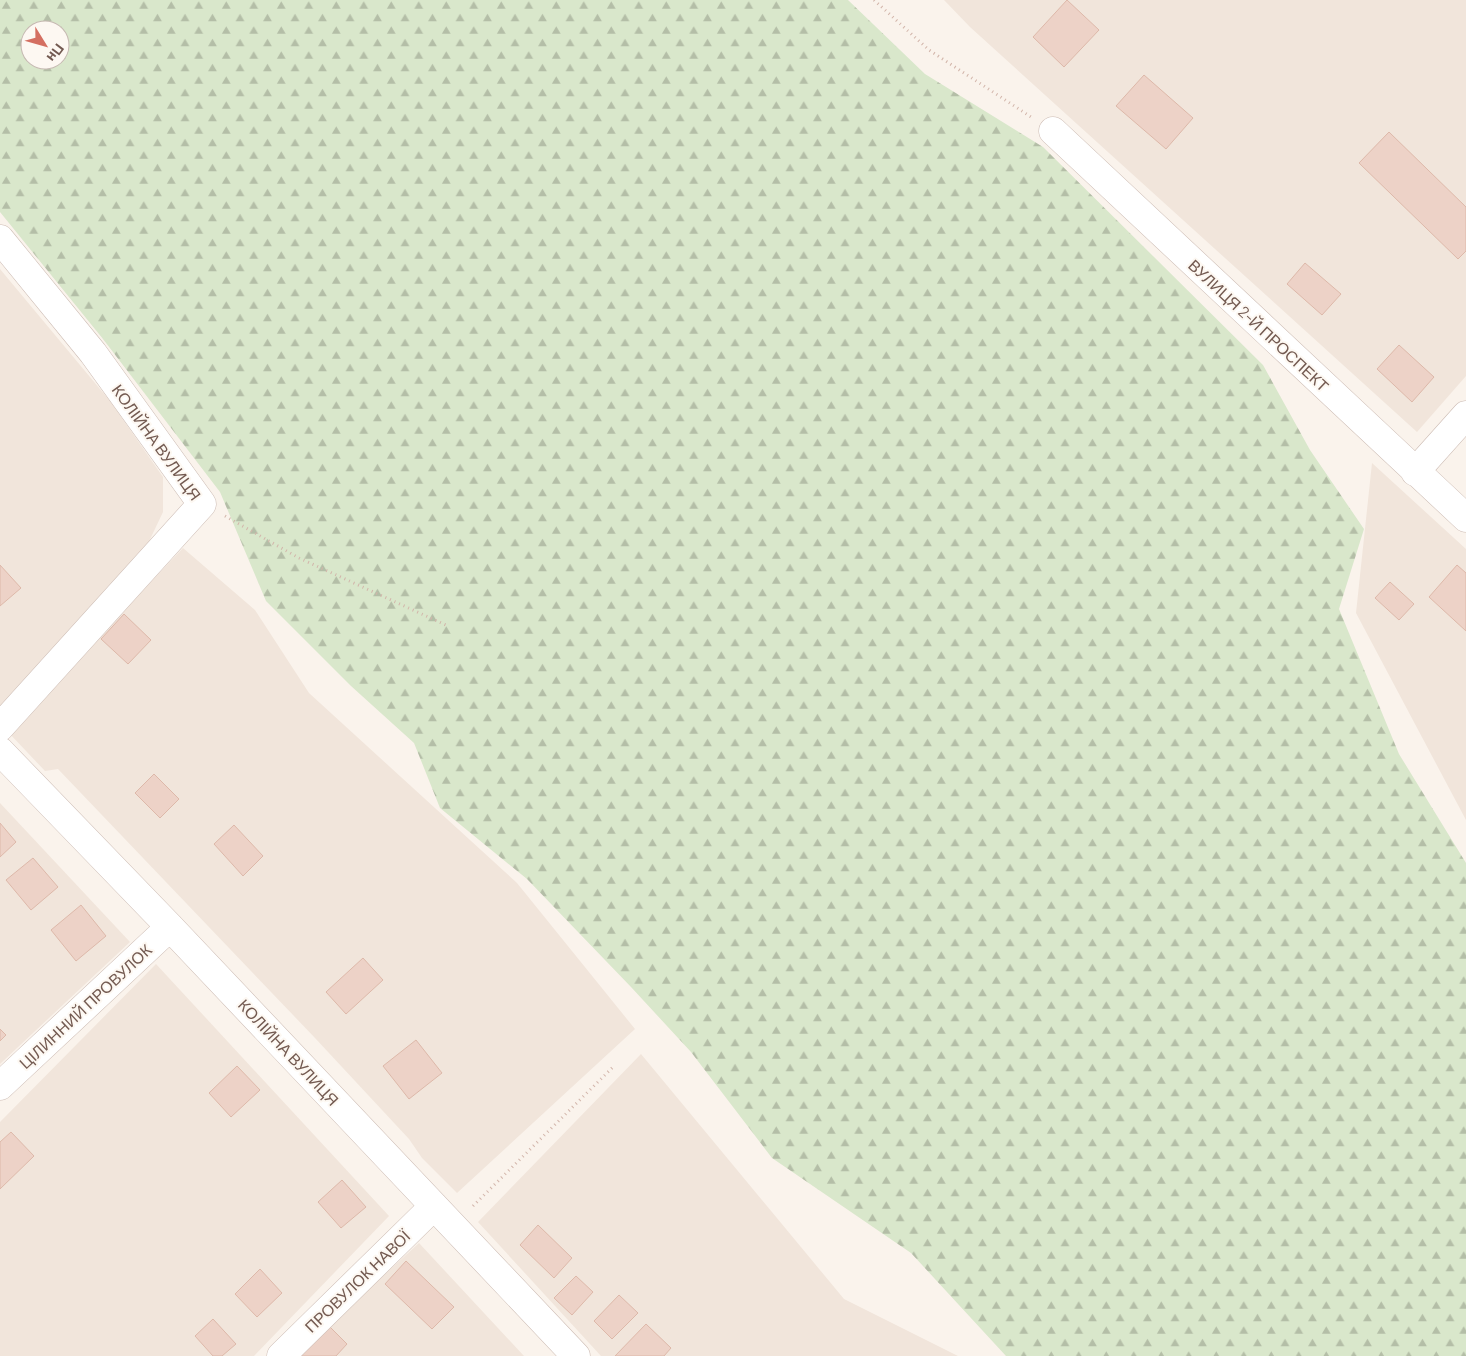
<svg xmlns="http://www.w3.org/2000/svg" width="1466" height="1356" font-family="Barlow,sans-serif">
<defs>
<pattern id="forest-firs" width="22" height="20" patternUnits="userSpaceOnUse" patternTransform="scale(1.25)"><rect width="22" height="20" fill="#d9e7cb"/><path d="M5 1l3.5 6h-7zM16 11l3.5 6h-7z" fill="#b4bea7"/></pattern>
</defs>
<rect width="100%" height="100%" fill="#faf3ec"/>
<path fill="#f1e5db" d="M 944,0 L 1466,0 L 1466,376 L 1417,432 L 970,27 Z
M 0,269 L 110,401 L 163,477 L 163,512 L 144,552 L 35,673 L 0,706 Z
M 1372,463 L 1466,549 L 1466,820 L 1356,613 Z
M 183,548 L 255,610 L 309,693 L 517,883 L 635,1029 L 457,1193 L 422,1158 L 409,1139 L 315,1038 L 58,769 L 45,771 L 8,732 Z
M 0,803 L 130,942 L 0,1064 Z
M 156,964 L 389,1216 L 254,1356 L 0,1356 L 0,1122 Z
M 641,1054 L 844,1299 L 958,1356 L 601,1356 L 478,1222 Z
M 419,1243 L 524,1356 L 297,1356 L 306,1347 Z"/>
<path fill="url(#forest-firs)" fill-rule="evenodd" d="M 0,0 L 848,0 L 925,74 L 1043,147 L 1263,365 L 1310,450 L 1364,529 L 1339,609 L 1399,754 L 1466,863 L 1466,1356 L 1006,1356 L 911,1253 L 772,1158 L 691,1052 L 631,987 L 527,879 L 440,808 L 414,743 L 351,686 L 266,601 L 220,492 L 103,339 L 0,212 ZM 30,30 L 60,30 L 60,60 L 30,60 Z"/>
<path fill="#edd2c7" stroke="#ddb8a9" d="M 1067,0 L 1099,30 L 1064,67 L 1033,37 Z
M 1144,75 L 1193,118 L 1166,149 L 1116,106 Z
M 1389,132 L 1466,207 L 1466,251 L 1458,259 L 1359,163 Z
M 1305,263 L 1341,294 L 1322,315 L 1287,284 Z
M 1399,345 L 1434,377 L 1412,402 L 1377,369 Z
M 0,565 L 21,588 L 0,606 Z
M 1457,565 L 1466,573 L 1466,631 L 1429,597 Z
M 1390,582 L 1414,604 L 1399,620 L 1375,598 Z
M 124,614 L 151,640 L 128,664 L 101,639 Z
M 154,774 L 179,799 L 160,818 L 135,793 Z
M 0,823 L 16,842 L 0,857 Z
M 234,825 L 263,856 L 243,876 L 214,844 Z
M 33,858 L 58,887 L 31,910 L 6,880 Z
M 81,905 L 106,936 L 76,961 L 51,930 Z
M 363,958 L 383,980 L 346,1014 L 326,992 Z
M 0,1029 L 6,1035 L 0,1041 Z
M 416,1040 L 442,1073 L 409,1099 L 383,1066 Z
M 237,1066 L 260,1090 L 231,1117 L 209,1093 Z
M 11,1132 L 34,1156 L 0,1189 L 0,1142 Z
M 342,1180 L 366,1207 L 341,1228 L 318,1202 Z
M 538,1225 L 572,1258 L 554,1278 L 520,1245 Z
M 406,1261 L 454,1307 L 432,1329 L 385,1284 Z
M 260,1269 L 282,1293 L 257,1317 L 235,1294 Z
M 576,1276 L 593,1292 L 572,1315 L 554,1298 Z
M 619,1295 L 638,1313 L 612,1339 L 594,1321 Z
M 213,1319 L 236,1344 L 222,1356 L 213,1356 L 195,1336 Z
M 327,1324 L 347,1344 L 336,1356 L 296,1356 Z
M 646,1324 L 671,1348 L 664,1356 L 615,1356 Z"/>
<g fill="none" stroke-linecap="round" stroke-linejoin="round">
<g stroke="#ccbbb3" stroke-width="29">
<path id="street" d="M 1053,131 L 1466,518
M 0,239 L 93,353 L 202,504 L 0,727
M 1415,472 L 1466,415
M 0,751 L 170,927 L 576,1356
M 0,1086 L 170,927
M 281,1356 L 434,1206"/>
</g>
<path stroke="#d2b5aa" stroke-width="3" stroke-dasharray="1 4" stroke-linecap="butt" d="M 874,0 L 929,50 L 1031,117
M 225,516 L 299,558 L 448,626
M 473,1206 L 614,1066"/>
<use href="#street" stroke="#fff" stroke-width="28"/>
</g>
<g text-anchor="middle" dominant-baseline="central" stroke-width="4" stroke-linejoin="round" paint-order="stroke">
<g font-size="16" fill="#735a51" stroke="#fdf8f2">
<text transform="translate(1259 325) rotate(43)">ВУЛИЦЯ 2-Й ПРОСПЕКТ</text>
<text transform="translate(157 442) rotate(54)">КОЛІЙНА ВУЛИЦЯ</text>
<text transform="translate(85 1006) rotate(-43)">ЦІЛИННИЙ ПРОВУЛОК</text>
<text transform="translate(289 1052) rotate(47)">КОЛІЙНА ВУЛИЦЯ</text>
<text transform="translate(357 1281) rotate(-44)">ПРОВУЛОК НАВОЇ</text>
</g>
</g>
<g transform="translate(45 45) rotate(127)"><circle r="24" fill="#fdf8f2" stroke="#c6b9b2"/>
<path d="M0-4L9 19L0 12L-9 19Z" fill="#d46f61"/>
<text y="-8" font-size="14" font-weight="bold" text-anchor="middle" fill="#735a51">Пн</text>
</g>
</svg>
